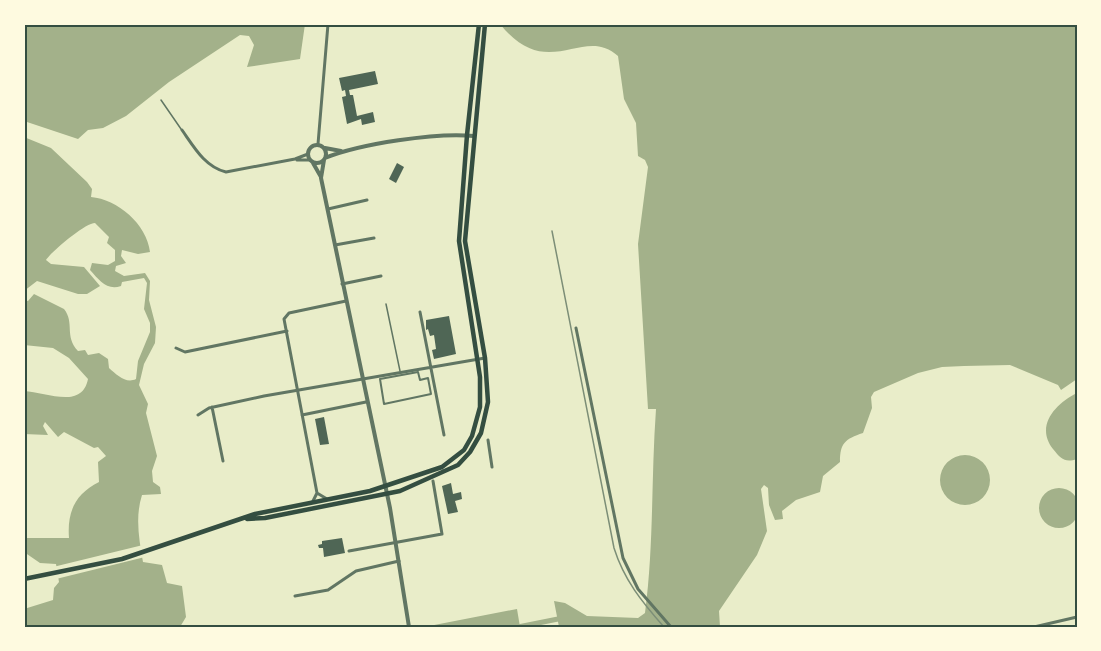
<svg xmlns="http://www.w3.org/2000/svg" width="1101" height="651" font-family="'Fira Sans',sans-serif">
<rect width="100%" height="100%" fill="#e9edc9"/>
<path fill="#a3b18a" d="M 24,24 L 305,24 L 300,59 L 247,67 L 254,45 L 249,36 L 240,35 L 169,82 L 126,116 L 103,128 L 88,130 L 78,139 L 24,121 Z
M 500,24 L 1077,24 L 1077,379 L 1061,390 L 1058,385 L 1010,365 L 964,366 L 942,367 L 918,373 L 874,392 L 871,397 L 872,408 L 863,433 C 845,439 840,443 840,462 L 823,476 L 820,492 L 796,500 L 782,511 L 783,519 L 775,520 L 769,505 L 768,488 L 764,485 L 761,489 L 767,531 L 757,555 L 719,611 L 720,627 L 559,627 L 554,601 L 565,603 L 587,616 L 638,618 L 645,613 C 654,545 651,478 656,409 L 648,409 L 638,244 L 648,167 L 645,160 L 638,156 L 636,123 L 624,99 L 618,56 C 583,24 548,84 500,24 Z
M 24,137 L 51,148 L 87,182 L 92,189 L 91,197 C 117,199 147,224 150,252 L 138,254 L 122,250 L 121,256 L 126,263 L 116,266 L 115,271 L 124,276 L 145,273 L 150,281 L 149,300 L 156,327 L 155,343 L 144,364 L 139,385 L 148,404 L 146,413 L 157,456 L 152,471 L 153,482 L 160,487 L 161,494 L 142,495 C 135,517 139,539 143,562 L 162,565 L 167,583 L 182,586 L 186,617 L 180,627 L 24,627 L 24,609 L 53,600 L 54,588 L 59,582 L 56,564 L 40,563 L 24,552 L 24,538 L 69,538 C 67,512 75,494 99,482 L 98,462 L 106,456 L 98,447 L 94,448 L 64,432 L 58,437 L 45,422 L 43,426 L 48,435 L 24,434 L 24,391 C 46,392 82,410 88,379 L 69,358 L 53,348 L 24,345 L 24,300 L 28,301 L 34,294 L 64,309 C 75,323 64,336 78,351 L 85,350 L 88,355 L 99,353 L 108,359 L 109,368 C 117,375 126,384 136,379 L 138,361 L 150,332 L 150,323 L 144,309 L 147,283 L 144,278 L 122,282 L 121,286 C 107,291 99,280 90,270 L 92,263 L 108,265 L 115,261 L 115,250 L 107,243 L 109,237 L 95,223 C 85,223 51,252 46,260 L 51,264 L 84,267 L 100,286 L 87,294 L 78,294 L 37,281 L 24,291 Z
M 1077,393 L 1077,459 C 1065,463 1061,459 1053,449 C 1035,426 1055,404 1077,393 Z
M940 480a25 25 0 1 1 50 0a25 25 0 1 1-50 0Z
M1039 508a20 20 0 1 1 40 0a20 20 0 1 1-40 0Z
M 517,609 L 520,627 L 424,627 Z"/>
<path fill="#e9edc9" d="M 143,545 L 145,557 L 56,579 L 53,567 Z"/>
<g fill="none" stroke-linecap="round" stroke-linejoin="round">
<path stroke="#a3b18a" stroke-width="5" d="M 518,627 L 558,619"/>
</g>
<path fill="#4f6655" d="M 375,71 L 378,84 L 349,90 L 350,95 L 353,95 L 357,116 L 373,112 L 375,122 L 362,125 L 361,119 L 347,124 L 342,97 L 346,96 L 345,90 L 342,91 L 339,78 Z
M 397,163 L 404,167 L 396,183 L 389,179 Z
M 449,316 L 456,354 L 434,359 L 432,350 L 436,349 L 434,335 L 430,336 L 428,329 L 426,330 L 426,320 Z
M 324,417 L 329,444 L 320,445 L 315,419 Z
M 451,483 L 453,494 L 461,492 L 462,499 L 455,501 L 458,512 L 448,514 L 442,486 Z
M 342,538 L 345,553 L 324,557 L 323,548 L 319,548 L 318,545 L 322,544 L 322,541 Z"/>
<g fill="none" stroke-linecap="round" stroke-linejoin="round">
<path stroke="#617663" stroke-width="1.5" d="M 161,100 L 181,129
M 386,304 L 400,371"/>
<path stroke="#617663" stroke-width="2" d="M 418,372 L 420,380 L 428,378 L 431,394 L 384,404 L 380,379 Z"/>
<path stroke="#617663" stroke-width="3" d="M 182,130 C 194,147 205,167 226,172 L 295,159 L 308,154
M 318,144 L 328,24
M 297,160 L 310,160
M 328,209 L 367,200
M 335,245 L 374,238
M 342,284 L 381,276
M 420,312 L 444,435
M 576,328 L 623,558 L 638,589 L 671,627
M 176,348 L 185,352 L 287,331
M 212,407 L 223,461
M 198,415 L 209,408 L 264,396 L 485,358
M 302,415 L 366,402
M 488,440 L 492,467
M 317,493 L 327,499
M 313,501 L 317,493 L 284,319 L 289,313 L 346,301
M 349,551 L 442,534 L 433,481
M 295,596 L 328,590 L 356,571 L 399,561
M 1034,627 L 1077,617"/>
<path stroke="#617663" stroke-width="4" d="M308 154a9 9 0 1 1 18 0a9 9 0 1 1-18 0Z
M 325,148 L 341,151
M 325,158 C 359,144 437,132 474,136
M 324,160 L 321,178 L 390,508 L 409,627
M 313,163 L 321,177"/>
<path stroke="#344e41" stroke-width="4.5" d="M 247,519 L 265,518 L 400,491 L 458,465 L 470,452 L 481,433 L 488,402 L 485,358 L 465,241 L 485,24
M 24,579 L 122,559 L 255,514 L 370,491 L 442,467 L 464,450 L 472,436 L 480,407 L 480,377 L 459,241 L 467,135 L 479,24"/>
<path stroke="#7c8e77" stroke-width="1.5" d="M 552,231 L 614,548 C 624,580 642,602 664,627"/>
</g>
<rect width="1101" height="651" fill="none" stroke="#fefae0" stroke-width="51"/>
<rect x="26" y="26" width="1050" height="600" fill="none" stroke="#344e41" stroke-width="2"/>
</svg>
